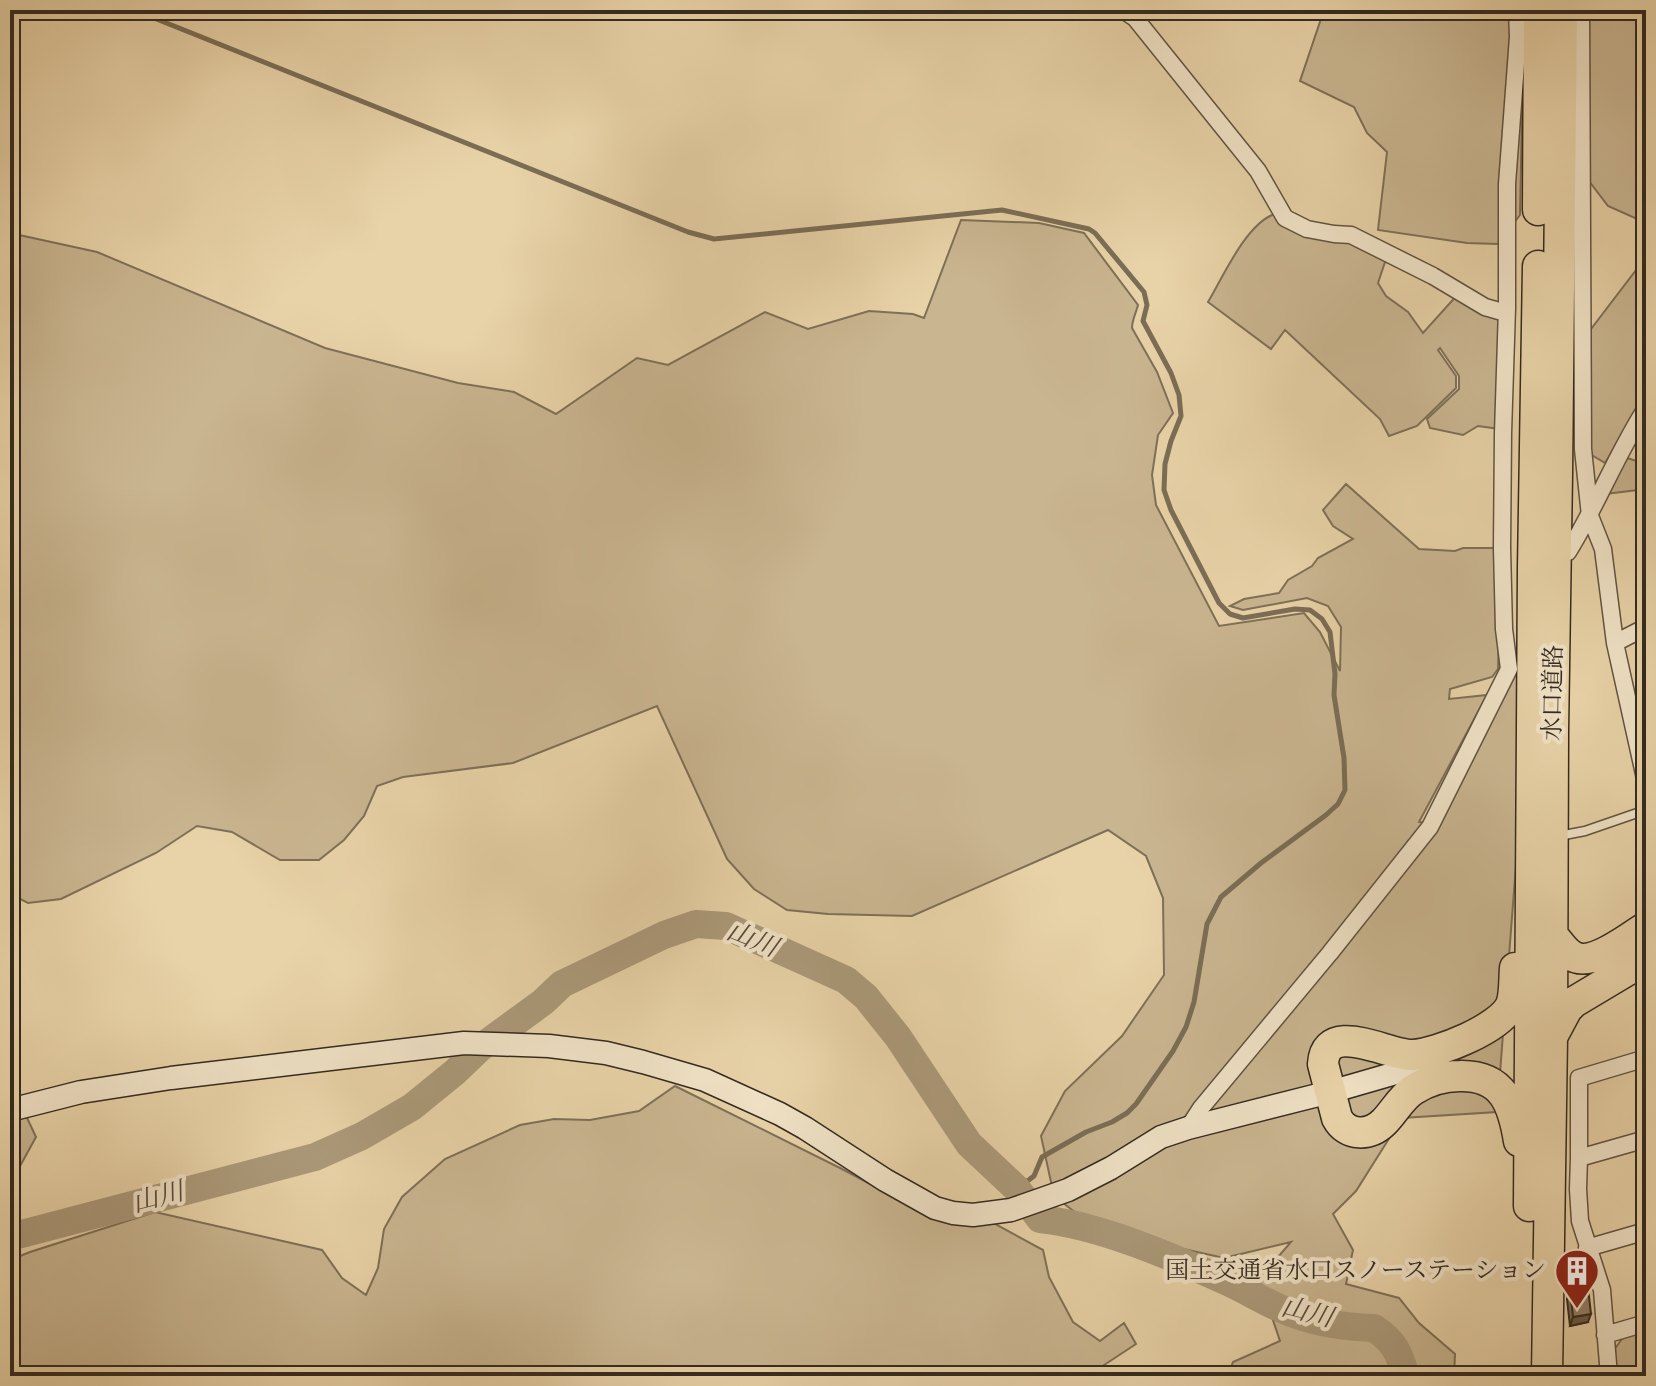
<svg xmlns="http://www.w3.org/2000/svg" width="1656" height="1386" font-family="'IM FELL English','Noto Serif JP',serif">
<rect width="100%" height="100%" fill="#e8d2a7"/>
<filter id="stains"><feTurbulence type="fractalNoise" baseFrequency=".0025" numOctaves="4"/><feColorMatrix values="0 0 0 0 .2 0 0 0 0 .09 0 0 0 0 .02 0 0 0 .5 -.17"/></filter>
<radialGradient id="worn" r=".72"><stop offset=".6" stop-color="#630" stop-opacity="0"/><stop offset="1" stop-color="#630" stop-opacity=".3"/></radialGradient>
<path fill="#c9b590" stroke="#7e7058" stroke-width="2" d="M 1324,10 L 1524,10 L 1520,215 L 1498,244 L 1467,243 L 1378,230 L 1387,152 L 1367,133 L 1354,107 L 1300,81 Z
M 1568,10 L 1646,10 L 1646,223 L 1608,206 L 1573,160 Z
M 1275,214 L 1387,256 L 1378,283 L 1386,296 L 1408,312 L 1423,333 L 1459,293 L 1500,314 L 1500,429 L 1478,426 L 1463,435 L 1430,428 L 1427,419 L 1459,389 L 1459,376 L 1440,348 L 1438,350 L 1456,376 L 1456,388 L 1417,426 L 1389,436 L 1380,419 L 1285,330 L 1271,349 L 1208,302 C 1223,277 1247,222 1275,214 Z
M 961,220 L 1039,223 L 1084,233 L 1138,305 C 1136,313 1132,320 1132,328 L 1157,372 L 1173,413 L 1158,435 L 1152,475 L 1156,505 L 1219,626 L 1304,613 L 1320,632 L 1340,671 L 1341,627 L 1328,606 L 1307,598 L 1243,610 L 1230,606 L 1244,599 L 1279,593 L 1288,580 L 1312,566 L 1318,558 L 1353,539 L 1333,526 L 1323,510 L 1346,484 L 1419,549 L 1455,551 L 1463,548 L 1497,548 L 1501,561 L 1498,669 L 1492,677 L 1450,689 L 1449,699 L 1487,695 L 1419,822 L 1435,824 L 1519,664 L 1522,787 L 1497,1112 L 1402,1118 L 1356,1191 L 1333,1214 L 1353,1250 L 1346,1284 L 1399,1298 L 1419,1323 L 1455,1354 L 1454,1376 L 1228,1376 L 1233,1362 L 1280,1341 L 1259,1279 L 1291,1242 L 1224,1258 L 1098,1230 L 1054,1196 L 1041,1136 L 1065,1091 L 1122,1036 L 1164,975 L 1163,898 L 1146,856 L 1108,830 L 912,916 L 828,914 L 787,910 L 754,889 L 727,859 L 657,706 L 513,763 L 403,777 L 377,786 L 364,816 L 344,840 L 319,860 L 280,860 L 232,832 L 197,826 L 156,853 L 61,899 L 28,903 L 10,894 L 10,233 L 97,252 L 325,348 L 458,383 L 514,392 L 556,414 L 637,358 L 668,365 L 765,312 L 808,329 L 869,311 L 913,314 L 924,318 Z
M 1646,257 L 1646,396 L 1605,463 L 1590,454 L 1588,333 Z
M 1624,457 L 1646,464 L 1646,489 L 1605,494 Z
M 675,1086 L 842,1169 L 934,1218 L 988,1220 L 1043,1250 L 1049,1277 L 1073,1322 L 1100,1341 L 1124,1323 L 1136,1344 L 1098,1369 L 1106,1376 L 10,1376 L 10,1260 L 30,1252 L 155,1212 L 322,1250 L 342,1278 L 366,1295 L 378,1268 L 384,1229 L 402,1197 L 445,1159 L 520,1125 L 554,1119 L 590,1120 L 639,1111 Z
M 10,1097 L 21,1105 L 36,1137 L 13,1179 L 10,1180 Z
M 1646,1330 L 1646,1376 L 1617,1376 L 1614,1350 L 1624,1336 Z"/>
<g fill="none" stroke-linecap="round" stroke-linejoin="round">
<path stroke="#7b6d55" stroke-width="5" d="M 134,10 L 688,232 L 714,239 L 1002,210 L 1089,229 L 1095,233 L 1144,292 L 1147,305 L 1143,321 L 1171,373 L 1179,395 L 1181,416 L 1171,441 L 1165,464 L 1164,490 L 1171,510 L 1219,603 L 1230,614 L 1243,618 L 1295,609 L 1310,610 L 1322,619 L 1330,632 L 1335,674 L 1334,695 L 1344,758 L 1345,790 L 1338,804 L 1326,815 L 1261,863 L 1221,897 L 1207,924 L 1194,1002 L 1186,1027 L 1173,1051 L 1136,1104 L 1127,1113 L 1112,1122 L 1086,1132 L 1042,1157 L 1034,1176 L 1017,1189"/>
<path stroke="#ab9979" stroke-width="28" d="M 10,1237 L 315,1157 L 362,1136 L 412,1107 L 455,1072 L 480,1048 L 543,1002 L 562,984 L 664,935 L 696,924 L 726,926 L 846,980 L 866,997 L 898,1037 L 969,1144 L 1017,1189 L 1040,1219 C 1100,1225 1175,1258 1230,1283 C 1251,1293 1270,1305 1291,1313 C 1316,1323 1348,1327 1374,1328 C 1395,1342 1399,1353 1406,1376"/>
<g stroke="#615442" stroke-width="11">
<path id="lane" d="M 1559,836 L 1585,831 L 1646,810"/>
</g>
<g stroke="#615442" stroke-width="19">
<path id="street" d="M 1123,10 L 1135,18 L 1258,171 L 1285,218 L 1307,229 L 1334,234 L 1351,235 L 1433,276 L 1485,307 L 1506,313
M 1581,10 L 1583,449 L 1590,516 L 1603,549 L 1615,643 L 1646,783
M 1568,552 C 1596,507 1615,458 1643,413 L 1646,412
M 1615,643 L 1646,627
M 1188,1128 L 1201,1108 L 1330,953 L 1430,827 L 1509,669 L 1504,629 L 1502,548 L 1503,433 L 1507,308 L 1507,184 L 1518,37 L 1517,10
M 1579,1158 L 1579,1078 L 1646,1058
M 1587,1248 L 1646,1231
M 1605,1335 L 1646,1323
M 1609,1376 L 1602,1290 L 1580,1221 L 1578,1189 L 1579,1158 L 1646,1139"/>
</g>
<g stroke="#342a20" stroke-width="25">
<path id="secondary" d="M 10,1110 L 81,1092 L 171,1078 L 305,1062 L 464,1043 L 549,1046 L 606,1053 L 643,1062 L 705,1080 L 780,1114 L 805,1128 L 885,1180 L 935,1208 L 953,1213 L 973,1215 L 1011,1210 L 1068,1190 L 1111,1168 L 1161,1137 L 1188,1128 L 1330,1092 L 1434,1062"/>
</g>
<g stroke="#342a20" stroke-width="33">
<path id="highway" d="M 1538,210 L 1539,10
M 1553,936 C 1559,942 1564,951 1571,955 C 1590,969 1629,938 1646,927
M 1515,968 C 1514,979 1515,995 1511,1005 C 1500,1029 1438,1053 1413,1055 C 1388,1056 1326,1018 1323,1064 L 1337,1118 C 1347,1137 1370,1136 1384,1122 C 1394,1112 1401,1098 1413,1090 C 1427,1081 1444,1076 1460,1076 C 1503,1075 1513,1104 1519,1141
M 1552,1037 L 1567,1009 L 1574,1002 L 1646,959
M 1529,1206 L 1533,568 L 1538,266
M 1547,1376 L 1552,1037 L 1553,732 L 1557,474 L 1562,10"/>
</g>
<use href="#lane" stroke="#f0e2c6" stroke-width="8"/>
<use href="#street" stroke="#f0e2c6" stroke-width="16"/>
<use href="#secondary" stroke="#f0e2c6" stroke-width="22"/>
<use href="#highway" stroke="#e8d2a7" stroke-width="30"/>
</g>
<path fill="#7e6f58" stroke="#342a20" stroke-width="2" d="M 1570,1290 L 1588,1322 L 1570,1326 L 1567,1299 Z"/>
<path fill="#665a47" stroke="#342a20" stroke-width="2" d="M 1591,1314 L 1588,1322 L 1570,1326 L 1573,1317 Z"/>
<path fill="#928166" stroke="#342a20" stroke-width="2" d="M 1588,1288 L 1591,1314 L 1573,1317 L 1570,1290 Z"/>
<defs>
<g id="building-pin" transform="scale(2.3)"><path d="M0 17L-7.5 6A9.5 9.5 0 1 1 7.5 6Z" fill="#8f2418" stroke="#f0e2c6"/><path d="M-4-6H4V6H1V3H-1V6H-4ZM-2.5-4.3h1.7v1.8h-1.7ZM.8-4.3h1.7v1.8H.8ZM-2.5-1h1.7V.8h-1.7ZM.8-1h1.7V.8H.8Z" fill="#fff"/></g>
</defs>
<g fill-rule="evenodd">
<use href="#building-pin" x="1577" y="1271"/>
</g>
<g text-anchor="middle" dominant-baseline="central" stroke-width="8" stroke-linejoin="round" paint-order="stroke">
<g font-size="24" fill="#342a20" stroke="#f0e2c6">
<text transform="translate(1554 693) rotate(-89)">水口道路</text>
</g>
<g font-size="24" fill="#342a20" stroke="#f0e2c6" text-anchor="end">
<text x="1546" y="1271">国土交通省水口スノーステーション</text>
</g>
<g font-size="26" font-style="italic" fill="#584b3b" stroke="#f0e2c6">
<text transform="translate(752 940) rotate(22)">山川</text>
<text transform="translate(158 1198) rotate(-15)">山川</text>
<text transform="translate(1307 1313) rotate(14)">山川</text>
</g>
</g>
<rect width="1656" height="1386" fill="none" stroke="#e8d2a7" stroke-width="40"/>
<rect x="12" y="12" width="1632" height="1362" fill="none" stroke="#342a20" stroke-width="4"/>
<rect x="20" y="20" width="1616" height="1346" fill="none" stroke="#342a20" stroke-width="2"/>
<rect width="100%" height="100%" filter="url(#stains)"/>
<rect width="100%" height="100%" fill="url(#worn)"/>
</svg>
